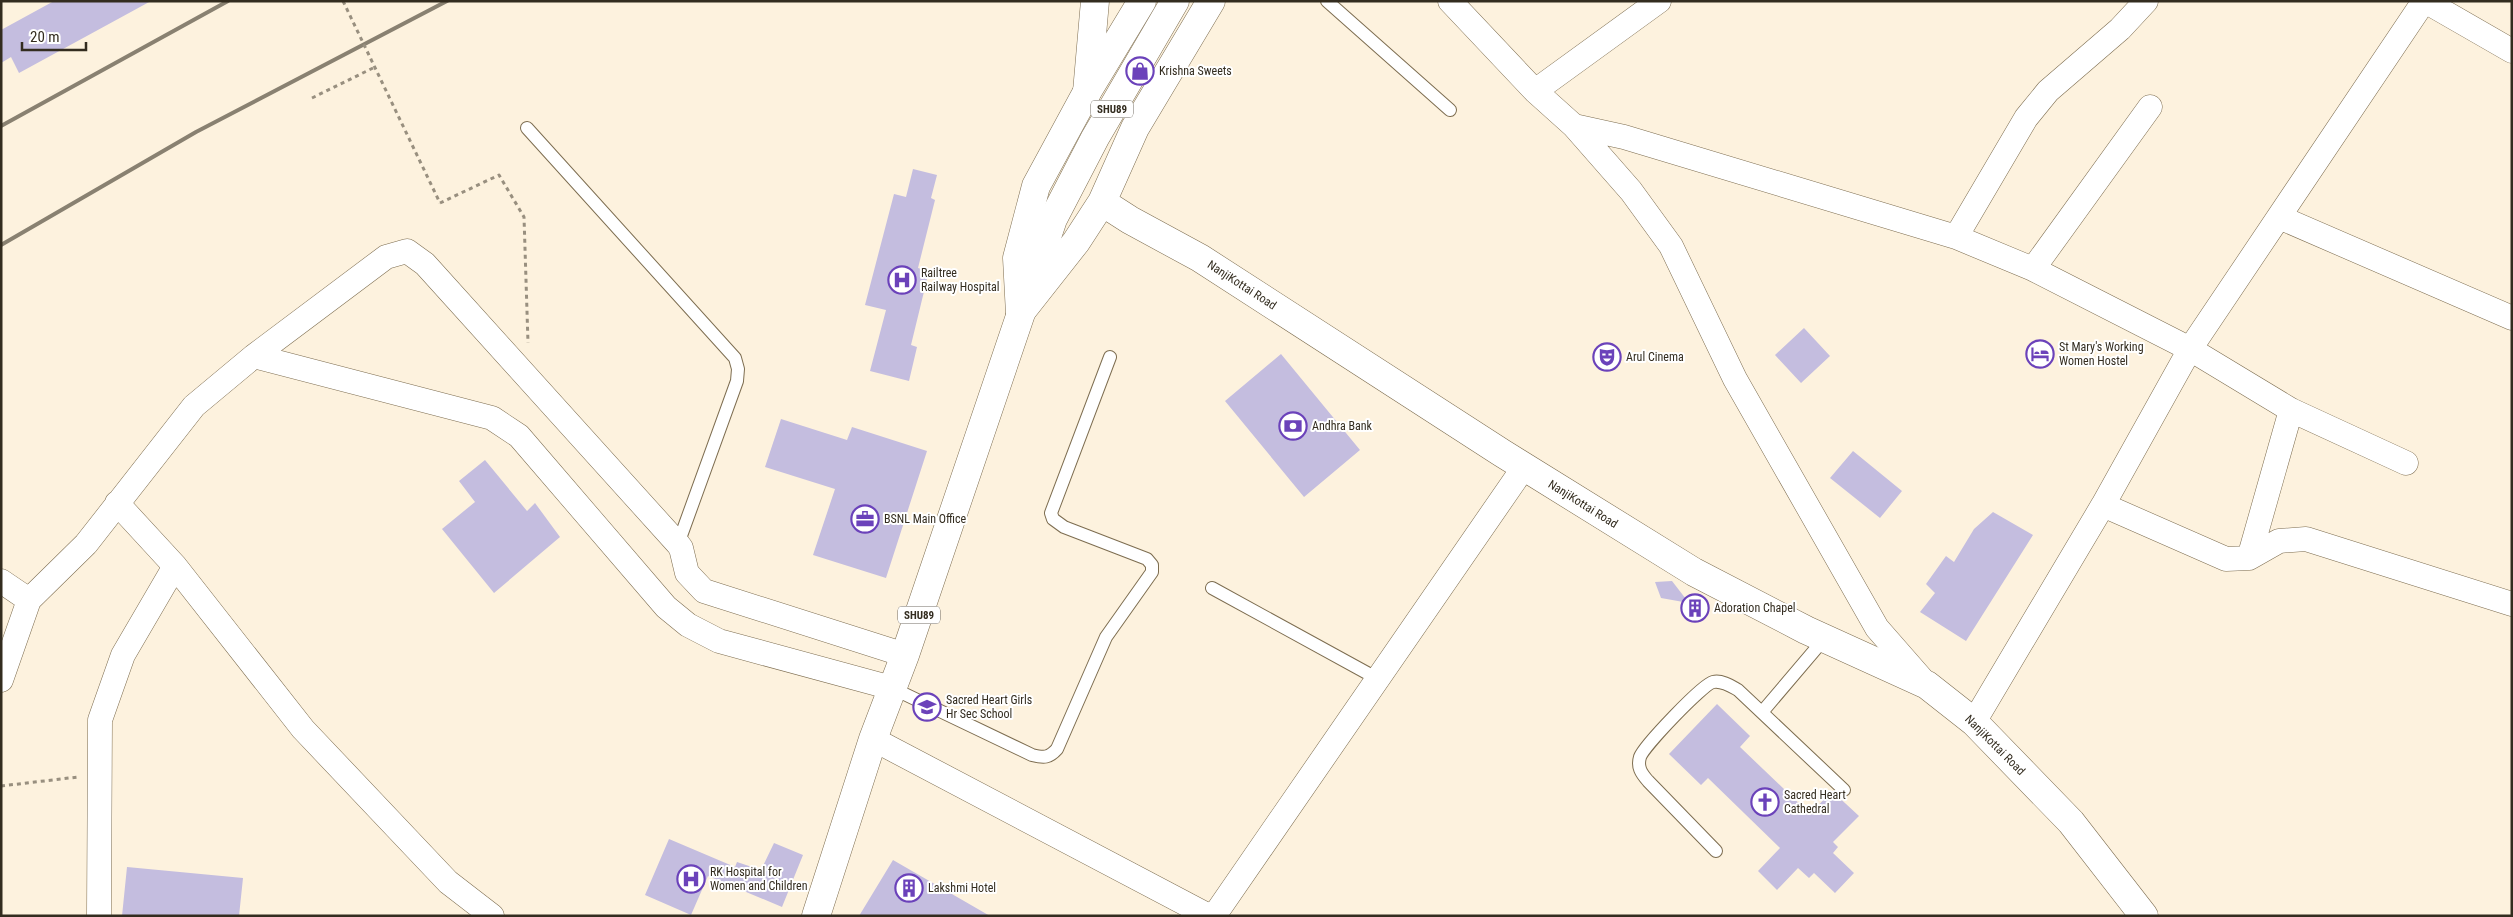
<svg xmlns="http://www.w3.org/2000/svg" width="2513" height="917" font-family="'Roboto Condensed',sans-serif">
<rect width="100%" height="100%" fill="#fdf2de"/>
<path fill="#c4bddf" d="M 54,1 L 151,1 L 19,73 L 11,57 L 1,63 L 1,30 Z
M 913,169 L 937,175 L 931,198 L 935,200 L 918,268 L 929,271 L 911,345 L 917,347 L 909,381 L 870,371 L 886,310 L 865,305 L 894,194 L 906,197 Z
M 1804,328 L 1830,356 L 1801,383 L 1775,355 Z
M 1281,354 L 1360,450 L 1304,497 L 1225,401 Z
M 781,419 L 847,440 L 852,427 L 927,451 L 886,578 L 813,555 L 835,489 L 765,467 Z
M 1853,451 L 1902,491 L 1880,518 L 1830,478 Z
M 485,460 L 527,511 L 535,503 L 560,537 L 494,593 L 442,529 L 475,502 L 459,481 Z
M 1993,512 L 2033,535 L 1966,641 L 1920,612 L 1935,593 L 1926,584 L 1946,556 L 1954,562 L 1974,529 Z
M 1672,581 L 1689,603 L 1661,598 L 1655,582 Z
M 1717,704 L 1750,736 L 1740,747 L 1810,814 L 1832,791 L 1859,816 L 1833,842 L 1838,847 L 1833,853 L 1854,873 L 1835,893 L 1814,873 L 1809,878 L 1798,868 L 1777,890 L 1758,871 L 1780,848 L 1708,778 L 1701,785 L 1669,754 Z
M 669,839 L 735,867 L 737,862 L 761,870 L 774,843 L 803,855 L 782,907 L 708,876 L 691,915 L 645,895 Z
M 893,860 L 990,916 L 859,916 Z
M 127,867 L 243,878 L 239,916 L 122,916 Z"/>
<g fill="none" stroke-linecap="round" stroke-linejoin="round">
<g stroke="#7d6d50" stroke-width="14">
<path id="lane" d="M 1327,1 L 1450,110
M 527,128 L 735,358 L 738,369 L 737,381 L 678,544
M 1212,588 L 1378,679
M 892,688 L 1032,755 C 1044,758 1049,758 1057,749 L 1106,637 L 1152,572 L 1152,565 L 1147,559 L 1064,527 L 1053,519 L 1051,513 L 1110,357
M 1763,711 L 1825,638
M 1716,851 L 1648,781 C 1641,773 1637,767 1640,757 C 1644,746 1703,684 1713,682 C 1722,680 1731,686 1738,690 L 1844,790"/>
</g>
<g stroke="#7d6d50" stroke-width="25">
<path id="street" d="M 1450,1 L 1535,91 L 1574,126 L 1631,191 L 1671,246 L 1735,379 L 1877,628 L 1926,684
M 2425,1 L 2512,51
M 1535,91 L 1659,1
M 1574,126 L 1624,137 L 1956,237 L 2033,269 L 2190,349 L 2291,410 L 2406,463
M 2279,217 L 2512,318
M 1956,237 L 2026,118 L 2048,91 L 2120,29 L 2146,1
M 2033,269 L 2150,107
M 254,356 L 492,418 L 519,436 L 666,607 L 688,625 L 719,641 L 892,688
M 117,503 L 175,566 L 303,729 L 448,882 L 492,916
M 2103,505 L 2226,559 L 2249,558 L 2279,541 L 2306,539 L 2512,604
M 2249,558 L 2291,410
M 1,581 L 29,600
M 1,680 L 29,600 L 86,544 L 194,406 L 254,356 L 386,257 L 407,251 L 425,264 L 678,544 L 681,548 L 687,573 L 704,591 L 905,655
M 1974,722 L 2103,505 L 2190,349 L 2424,1
M 873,739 L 1209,916
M 99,916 L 100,720 L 123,655 L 175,566
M 1214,916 L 1524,467"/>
</g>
<g stroke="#7d6d50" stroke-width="29">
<path id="secondary" d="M 1102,202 L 1130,220 L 1200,258 L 1502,453 L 1694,572 L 1806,630 L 1927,685 L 1974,722 L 2071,822 L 2144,916
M 1024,308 L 1076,242 L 1102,202 L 1135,128 L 1211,1
M 1020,314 L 1017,258 L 1036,186 L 1087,92 L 1142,1"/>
</g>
<g stroke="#7d6d50" stroke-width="29">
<path id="primary" d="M 1087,92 L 1095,1
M 816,916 L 873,739 L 905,655 L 1053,219 L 1095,138 L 1175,1"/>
</g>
<path stroke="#988f7f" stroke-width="3" stroke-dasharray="4 4" stroke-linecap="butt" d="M 312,98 L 375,67
M 440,203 L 499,175 L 524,217 L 528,343
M 1,786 L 78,777"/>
<use href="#lane" stroke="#fff" stroke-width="12"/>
<use href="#street" stroke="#fff" stroke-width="24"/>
<use href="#secondary" stroke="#fff" stroke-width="28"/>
<use href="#primary" stroke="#fff" stroke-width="28"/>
<path stroke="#898171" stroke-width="4" d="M 1,126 L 228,1
M 1,245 L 196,132 L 447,1"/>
<path stroke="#988f7f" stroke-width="3" stroke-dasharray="4 4" stroke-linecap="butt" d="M 343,1 L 440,203"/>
</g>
<defs>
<g id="shop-ring" transform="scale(1.4375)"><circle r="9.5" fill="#fff" stroke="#6b42ba" stroke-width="1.5"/><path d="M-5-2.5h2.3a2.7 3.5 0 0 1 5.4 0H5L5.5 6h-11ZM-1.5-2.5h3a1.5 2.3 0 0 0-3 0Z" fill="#6b42ba"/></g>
<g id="hospital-ring" transform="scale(1.4375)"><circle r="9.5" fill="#fff" stroke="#6b42ba" stroke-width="1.5"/><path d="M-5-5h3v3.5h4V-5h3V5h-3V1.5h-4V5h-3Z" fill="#6b42ba"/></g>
<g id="hotel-ring" transform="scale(1.4375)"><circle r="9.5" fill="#fff" stroke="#6b42ba" stroke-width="1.5"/><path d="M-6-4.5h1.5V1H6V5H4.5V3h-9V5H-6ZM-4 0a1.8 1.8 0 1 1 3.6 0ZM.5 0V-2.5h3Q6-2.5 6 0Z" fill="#6b42ba"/></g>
<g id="theatre-ring" transform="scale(1.4375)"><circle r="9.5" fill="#fff" stroke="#6b42ba" stroke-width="1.5"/><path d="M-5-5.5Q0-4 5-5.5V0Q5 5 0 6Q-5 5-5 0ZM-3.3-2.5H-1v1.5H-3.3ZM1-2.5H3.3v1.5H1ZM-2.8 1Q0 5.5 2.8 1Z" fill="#6b42ba"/></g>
<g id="bank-ring" transform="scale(1.4375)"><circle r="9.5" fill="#fff" stroke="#6b42ba" stroke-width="1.5"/><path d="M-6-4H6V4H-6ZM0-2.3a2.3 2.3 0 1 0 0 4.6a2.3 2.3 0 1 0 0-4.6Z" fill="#6b42ba"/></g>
<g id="office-ring" transform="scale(1.4375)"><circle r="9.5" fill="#fff" stroke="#6b42ba" stroke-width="1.5"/><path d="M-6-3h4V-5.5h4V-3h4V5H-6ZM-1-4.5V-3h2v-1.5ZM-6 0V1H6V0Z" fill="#6b42ba"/></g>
<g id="building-ring" transform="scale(1.4375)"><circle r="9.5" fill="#fff" stroke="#6b42ba" stroke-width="1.5"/><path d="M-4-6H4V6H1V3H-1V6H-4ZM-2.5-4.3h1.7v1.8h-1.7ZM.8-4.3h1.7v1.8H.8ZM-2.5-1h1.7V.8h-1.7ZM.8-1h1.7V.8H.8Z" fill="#6b42ba"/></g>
<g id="school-ring" transform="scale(1.4375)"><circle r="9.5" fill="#fff" stroke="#6b42ba" stroke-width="1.5"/><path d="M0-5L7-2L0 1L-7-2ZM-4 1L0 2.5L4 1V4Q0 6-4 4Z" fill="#6b42ba"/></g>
<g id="church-ring" transform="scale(1.4375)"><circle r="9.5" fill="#fff" stroke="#6b42ba" stroke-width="1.5"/><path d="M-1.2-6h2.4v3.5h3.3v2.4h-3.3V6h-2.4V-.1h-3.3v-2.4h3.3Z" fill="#6b42ba"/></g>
</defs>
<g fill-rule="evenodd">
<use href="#shop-ring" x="1140" y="71"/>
<use href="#hospital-ring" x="902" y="280"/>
<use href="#hotel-ring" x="2040" y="354"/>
<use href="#theatre-ring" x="1607" y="357"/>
<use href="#bank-ring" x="1293" y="426"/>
<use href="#office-ring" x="865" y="519"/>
<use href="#building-ring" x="1695" y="608"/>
<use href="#school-ring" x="927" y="707"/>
<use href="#church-ring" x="1765" y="802"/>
<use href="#hospital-ring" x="691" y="879"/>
<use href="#building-ring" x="909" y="888"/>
</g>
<g text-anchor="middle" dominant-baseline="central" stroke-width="4" stroke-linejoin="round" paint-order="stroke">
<g fill="#fff" stroke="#706b62" stroke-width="1">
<rect x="1091" y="100.5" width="42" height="17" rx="4"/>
<rect x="898" y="606.5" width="42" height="17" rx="4"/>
</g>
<g font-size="11" font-weight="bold" fill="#332c1f">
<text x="1112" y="109">SHU89</text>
<text x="919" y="615">SHU89</text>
</g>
<g font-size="12" fill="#332c1f" stroke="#fff" text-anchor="start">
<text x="1159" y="71">Krishna Sweets</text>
<text x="921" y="273">Railtree<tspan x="921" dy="14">Railway Hospital</tspan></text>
<text x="2059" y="347">St Mary's Working<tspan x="2059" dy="14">Women Hostel</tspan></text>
<text x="1626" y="357">Arul Cinema</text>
<text x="1312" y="426">Andhra Bank</text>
<text x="884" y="519">BSNL Main Office</text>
<text x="1714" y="608">Adoration Chapel</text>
<text x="946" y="700">Sacred Heart Girls<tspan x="946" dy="14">Hr Sec School</tspan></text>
<text x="1784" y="795">Sacred Heart<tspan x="1784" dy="14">Cathedral</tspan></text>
<text x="710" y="872">RK Hospital for<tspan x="710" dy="14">Women and Children</tspan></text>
<text x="928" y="888">Lakshmi Hotel</text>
</g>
<g font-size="12" fill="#332c1f" stroke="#fff">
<text transform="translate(1242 285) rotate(33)">NanjiKottai Road</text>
<text transform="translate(1583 504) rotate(32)">NanjiKottai Road</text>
<text transform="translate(1995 745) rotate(45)">NanjiKottai Road</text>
</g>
</g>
<rect width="2513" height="917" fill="none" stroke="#332c1f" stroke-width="5"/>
<path d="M22 42v8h64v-8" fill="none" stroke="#332c1f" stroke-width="2.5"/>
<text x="30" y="42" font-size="15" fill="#332c1f" stroke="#ffffff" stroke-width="4" paint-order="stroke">20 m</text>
</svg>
